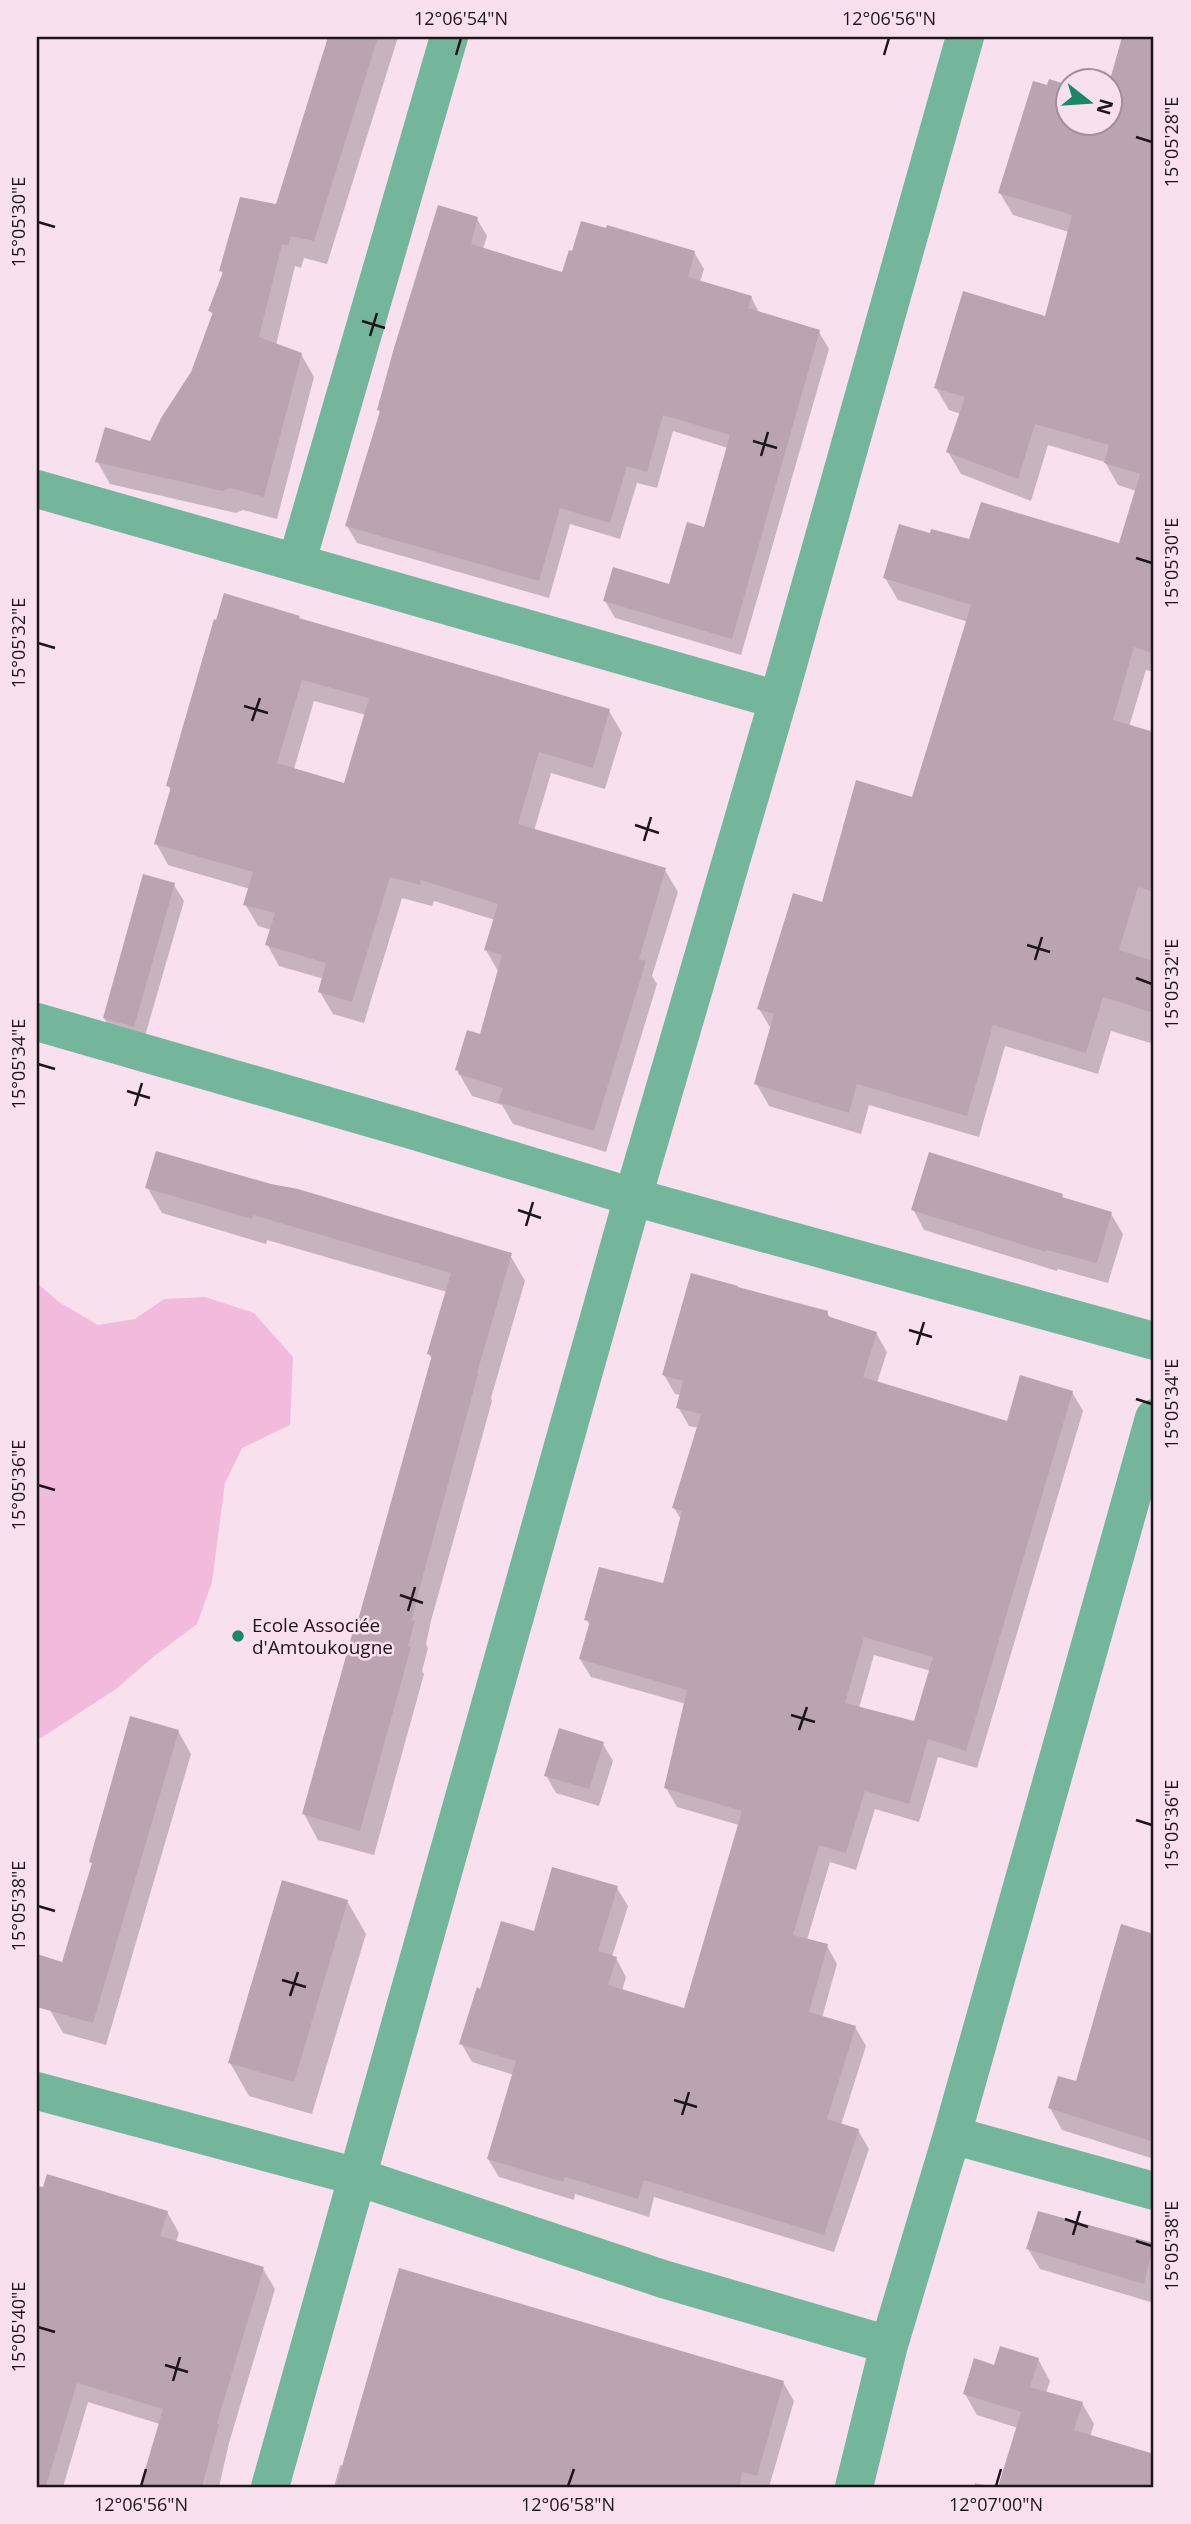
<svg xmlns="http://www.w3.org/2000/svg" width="1191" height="2524" font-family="'Open Sans',sans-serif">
<rect width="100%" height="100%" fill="#f9e0ee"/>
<path fill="#f2bbdc" d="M 37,1283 L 59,1302 L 98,1325 L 135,1319 L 164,1299 L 205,1297 L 254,1313 L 293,1357 L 290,1425 L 242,1448 L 225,1483 L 212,1582 L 197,1624 L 153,1657 L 116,1689 L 41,1738 L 37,1737 Z"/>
<path fill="#0003" fill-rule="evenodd" d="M 330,37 L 398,37 L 327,264 L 304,258 L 301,268 L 295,266 L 276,345 L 301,354 L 314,377 L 277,519 L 243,510 L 236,513 L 110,484 L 97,461 L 151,444 L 192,373 L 213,315 L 210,311 L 224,275 L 221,271 L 277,206 Z
M 1124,37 L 1154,37 L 1154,672 L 1146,670 L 1129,727 L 1154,734 L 1154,1044 L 1111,1031 L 1098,1074 L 1005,1046 L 979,1137 L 869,1105 L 861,1134 L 769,1106 L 756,1083 L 771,1029 L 759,1009 L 823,904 L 913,799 L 968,622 L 898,600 L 885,578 L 931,535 L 971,542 L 1120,545 L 1136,491 L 1118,485 L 1105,462 L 1048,445 L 1031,501 L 961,474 L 948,452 L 961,414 L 949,410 L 936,388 L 1046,318 L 1069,232 L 1013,215 L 1000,193 L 1050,81 L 1068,86 L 1068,122 L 1110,122 L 1110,86 Z
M 477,219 L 487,236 L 483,249 L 563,274 L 694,252 L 704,269 L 700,282 L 751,297 L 760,314 L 819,332 L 829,349 L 741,655 L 615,618 L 605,601 L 670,586 L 705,529 L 728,448 L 673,431 L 657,488 L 637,483 L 620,539 L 570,524 L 549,598 L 357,543 L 347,526 L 381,414 L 379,410 Z
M 299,617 L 301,621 L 609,711 L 622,733 L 605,789 L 551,773 L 534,831 L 665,870 L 678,892 L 652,976 L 657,984 L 606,1152 L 513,1124 L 502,1105 L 472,1096 L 457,1070 L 482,1036 L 499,973 L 486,950 L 495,920 L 434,901 L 432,906 L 402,898 L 364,1023 L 333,1014 L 320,992 L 324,979 L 279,966 L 267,944 L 271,930 L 258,926 L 245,904 L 250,889 L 168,865 L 156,843 L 171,791 L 168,785 ZM 314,701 L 366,715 L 345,785 L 294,769 Z
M 174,885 L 184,901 L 143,1043 L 114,1035 L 104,1018 Z
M 147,1187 L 510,1255 L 525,1281 L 491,1398 L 492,1401 L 431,1621 L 426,1644 L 428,1648 L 422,1671 L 424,1674 L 374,1855 L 318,1840 L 304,1814 L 357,1634 L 432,1360 L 429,1354 L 447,1292 L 267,1240 L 266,1244 L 162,1213 Z
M 1062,1196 L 1064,1199 L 1111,1214 L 1123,1234 L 1108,1283 L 1058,1269 L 1057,1271 L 924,1230 L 913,1209 Z
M 827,1312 L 831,1320 L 876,1333 L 887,1352 L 877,1383 L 1008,1423 L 1072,1392 L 1083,1411 L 977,1768 L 938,1757 L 919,1822 L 875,1809 L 856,1870 L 830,1862 L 807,1940 L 827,1946 L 837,1964 L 822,2018 L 855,2027 L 866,2046 L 841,2125 L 858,2130 L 869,2149 L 834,2252 L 654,2197 L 649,2217 L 575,2194 L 574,2200 L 499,2177 L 488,2159 L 514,2075 L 472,2062 L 461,2043 L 481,1991 L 535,1933 L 617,1888 L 628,1906 L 612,1957 L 616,1958 L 626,1977 L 622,1991 L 685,2011 L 739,1825 L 677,1807 L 666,1788 L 686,1704 L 591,1677 L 580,1659 L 590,1626 L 586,1619 L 664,1585 L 681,1519 L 674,1508 L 699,1428 L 689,1426 L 678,1407 L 681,1395 L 675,1394 L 664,1375 ZM 874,1655 L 931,1671 L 915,1723 L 859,1708 Z
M 178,1731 L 191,1754 L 106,2045 L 63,2033 L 50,2010 L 93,1865 L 91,1862 Z
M 603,1744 L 613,1761 L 599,1806 L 556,1793 L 546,1775 Z
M 347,1901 L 366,1934 L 312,2114 L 249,2096 L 230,2063 Z
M 1122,1926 L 1154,1936 L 1154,2159 L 1062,2130 L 1050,2108 L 1077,2083 Z
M 37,2187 L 167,2212 L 179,2233 L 176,2242 L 263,2269 L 275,2289 L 229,2443 L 219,2487 L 142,2487 L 160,2424 L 88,2402 L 63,2487 L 37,2487 Z
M 1039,2213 L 1154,2245 L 1154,2303 L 1040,2269 L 1028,2249 Z
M 1038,2359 L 1050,2381 L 1046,2393 L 1082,2403 L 1094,2424 L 1090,2437 L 1154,2456 L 1154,2487 L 1000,2487 L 1018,2428 L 977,2415 L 965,2394 L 995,2368 Z
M 783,2382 L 794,2401 L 769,2487 L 714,2487 L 716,2481 L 665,2465 L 659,2487 L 334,2487 L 340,2465 L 344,2466 Z
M 975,2483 L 993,2487 L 974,2487 Z"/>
<path fill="#bba4b1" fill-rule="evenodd" d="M 328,37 L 378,37 L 314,241 L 291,236 L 288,246 L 282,244 L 259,337 L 302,353 L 264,497 L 230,488 L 222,491 L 95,462 L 105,427 L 150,441 L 161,418 L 191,372 L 213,312 L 208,311 L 223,272 L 219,271 L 240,197 L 276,204 Z
M 1122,37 L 1154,37 L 1154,654 L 1134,647 L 1113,720 L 1154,732 L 1154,892 L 1138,887 L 1119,950 L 1154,961 L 1154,1013 L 1103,997 L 1086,1053 L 993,1025 L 967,1116 L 857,1084 L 849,1113 L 754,1084 L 774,1014 L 757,1009 L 793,893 L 822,902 L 856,780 L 912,797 L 971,605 L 883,578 L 899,524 L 930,533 L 931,529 L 969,539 L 981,502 L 1119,543 L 1140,474 L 1104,463 L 1109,445 L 1035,424 L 1018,479 L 946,452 L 965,397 L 934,388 L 963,291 L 1045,316 L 1072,215 L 998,193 L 1033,81 L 1047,85 L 1049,79 L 1068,85 L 1068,122 L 1110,122 L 1110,80 Z
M 438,205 L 478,217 L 471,244 L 562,272 L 569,250 L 572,251 L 581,221 L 606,228 L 607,225 L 695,251 L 688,277 L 752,296 L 748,308 L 820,330 L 732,639 L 603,601 L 613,567 L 669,584 L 687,522 L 704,527 L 730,435 L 663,415 L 647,472 L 627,466 L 610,523 L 560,508 L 539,581 L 345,526 L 380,411 L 377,410 L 394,348 Z
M 224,593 L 300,616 L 299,618 L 610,709 L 593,768 L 539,752 L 518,824 L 666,868 L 639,959 L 646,961 L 594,1131 L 498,1102 L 503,1088 L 458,1074 L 459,1071 L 455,1070 L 467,1030 L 480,1034 L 502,955 L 484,950 L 498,904 L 421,880 L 420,885 L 390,877 L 352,1002 L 318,992 L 326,963 L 265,945 L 275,913 L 243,905 L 253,872 L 154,844 L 171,787 L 166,786 L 181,733 L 214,619 L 216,620 ZM 302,680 L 369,698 L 344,783 L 277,763 Z
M 143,874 L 175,883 L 134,1027 L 103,1018 Z
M 156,1151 L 271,1184 L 298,1189 L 512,1253 L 477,1373 L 478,1374 L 418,1594 L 412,1620 L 415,1621 L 408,1646 L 411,1647 L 360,1831 L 302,1814 L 353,1631 L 355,1631 L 432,1355 L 427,1354 L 451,1273 L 253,1215 L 252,1219 L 145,1188 Z
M 929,1152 L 1063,1194 L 1062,1197 L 1112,1212 L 1097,1263 L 1046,1250 L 1046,1252 L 911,1210 Z
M 691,1273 L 738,1286 L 738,1287 L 828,1311 L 827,1316 L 877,1332 L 863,1377 L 1007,1421 L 1020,1375 L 1073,1391 L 966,1751 L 928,1739 L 909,1804 L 865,1791 L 846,1853 L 819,1845 L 793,1935 L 828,1944 L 809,2012 L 856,2026 L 827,2119 L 859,2129 L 824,2235 L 644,2180 L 638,2199 L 565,2177 L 563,2182 L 487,2159 L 516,2061 L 459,2044 L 477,1987 L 480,1989 L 501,1921 L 534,1931 L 552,1867 L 618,1886 L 598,1951 L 617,1957 L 608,1985 L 684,2008 L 742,1811 L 664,1788 L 687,1690 L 579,1659 L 590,1621 L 584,1620 L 599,1567 L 663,1583 L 682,1511 L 672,1508 L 701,1414 L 676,1408 L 683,1381 L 662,1375 ZM 864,1637 L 933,1657 L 914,1721 L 845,1703 Z
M 130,1716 L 179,1730 L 93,2023 L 37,2007 L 37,1954 L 62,1962 L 92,1863 L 89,1862 Z
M 559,1728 L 604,1742 L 589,1789 L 544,1776 Z
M 282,1880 L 348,1900 L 294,2082 L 228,2063 Z
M 1121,1924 L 1154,1934 L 1154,2142 L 1048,2108 L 1058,2076 L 1076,2081 Z
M 47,2174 L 168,2211 L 160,2236 L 264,2267 L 217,2423 L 219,2424 L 202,2487 L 140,2487 L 163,2409 L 77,2383 L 46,2486 L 37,2484 L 37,2186 L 43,2187 Z
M 1038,2211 L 1154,2243 L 1144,2284 L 1026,2249 Z
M 399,2268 L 784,2381 L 757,2476 L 742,2472 L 740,2487 L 336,2487 Z
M 1000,2346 L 1039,2358 L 1030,2387 L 1083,2402 L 1074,2430 L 1154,2454 L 1154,2487 L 998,2487 L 1021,2412 L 963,2394 L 974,2358 L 994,2365 Z"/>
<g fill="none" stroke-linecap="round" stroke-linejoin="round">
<path stroke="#74b69c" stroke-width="38" d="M 37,489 L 778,700
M 297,561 L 449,37
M 37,1022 L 408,1129 L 633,1197 L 1154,1341
M 37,2091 L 358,2177 L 663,2279 L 889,2345
M 952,2135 L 1154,2191
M 270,2487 L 633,1197 L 778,700 L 965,37
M 854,2487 L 889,2345 L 952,2135 L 1154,1418"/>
</g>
<path fill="none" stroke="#1d1519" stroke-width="2.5" d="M 456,55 L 461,38M 884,55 L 889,38M 1136,137 L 1152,142M 38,222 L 55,227M 362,321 L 385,328M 370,336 L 377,313M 753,441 L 777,448M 761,456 L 768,432M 1136,558 L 1152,563M 38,643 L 55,648M 244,706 L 268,713M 252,721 L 260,698M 635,825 L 659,833M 644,841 L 651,817M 1027,945 L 1050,952M 1035,960 L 1042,937M 1136,978 L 1152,984M 38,1064 L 55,1069M 127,1091 L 150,1098M 135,1106 L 142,1083M 518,1210 L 541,1218M 526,1226 L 533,1202M 909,1330 L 932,1337M 917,1345 L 924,1322M 1136,1399 L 1152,1404M 38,1485 L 55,1490M 400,1595 L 423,1603M 408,1611 L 415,1587M 791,1715 L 815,1722M 799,1730 L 807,1707M 1136,1820 L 1152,1825M 38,1906 L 55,1911M 282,1980 L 306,1987M 290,1996 L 298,1972M 674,2100 L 697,2107M 682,2115 L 689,2092M 1065,2219 L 1088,2227M 1073,2235 L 1080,2211M 1136,2241 L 1152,2246M 38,2327 L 55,2332M 165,2365 L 188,2372M 173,2381 L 180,2357M 141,2486 L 146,2469M 568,2486 L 574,2469M 996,2486 L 1001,2469"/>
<circle fill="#1a8867" stroke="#f9e0ee" stroke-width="2.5" cx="238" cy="1636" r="7"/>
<g text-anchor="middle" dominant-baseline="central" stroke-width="5" stroke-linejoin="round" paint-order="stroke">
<g font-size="19" fill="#1d1519" stroke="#f9e0ee" text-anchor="start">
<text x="252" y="1625">Ecole Associée<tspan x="252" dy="22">d'Amtoukougne</tspan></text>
</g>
</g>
<rect width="1191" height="2524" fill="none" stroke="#f9e0ee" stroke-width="77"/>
<g transform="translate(1089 102) rotate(107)"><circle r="33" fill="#f9e0ee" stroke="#a18f99" stroke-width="2"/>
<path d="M0-5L12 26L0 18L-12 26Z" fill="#1a8867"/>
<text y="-10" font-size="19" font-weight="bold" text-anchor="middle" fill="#1d1519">N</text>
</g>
<rect x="38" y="38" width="1114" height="2448" fill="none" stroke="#1d1519" stroke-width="2.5"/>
<g font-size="18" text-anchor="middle" fill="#1d1519">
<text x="461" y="25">12°06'54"N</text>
<text x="889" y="25">12°06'56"N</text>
<text transform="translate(1172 142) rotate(-90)" y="6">15°05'28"E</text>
<text transform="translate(19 222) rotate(-90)" y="6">15°05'30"E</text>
<text transform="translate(1172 563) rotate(-90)" y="6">15°05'30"E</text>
<text transform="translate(19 643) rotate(-90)" y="6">15°05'32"E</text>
<text transform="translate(1172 984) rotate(-90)" y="6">15°05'32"E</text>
<text transform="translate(19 1064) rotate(-90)" y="6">15°05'34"E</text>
<text transform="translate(1172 1404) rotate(-90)" y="6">15°05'34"E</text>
<text transform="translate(19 1485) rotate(-90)" y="6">15°05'36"E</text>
<text transform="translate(1172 1825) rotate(-90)" y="6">15°05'36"E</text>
<text transform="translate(19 1906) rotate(-90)" y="6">15°05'38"E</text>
<text transform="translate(1172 2246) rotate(-90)" y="6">15°05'38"E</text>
<text transform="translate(19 2327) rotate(-90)" y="6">15°05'40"E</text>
<text x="141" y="2511">12°06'56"N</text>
<text x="568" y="2511">12°06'58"N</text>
<text x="996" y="2511">12°07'00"N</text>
</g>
</svg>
